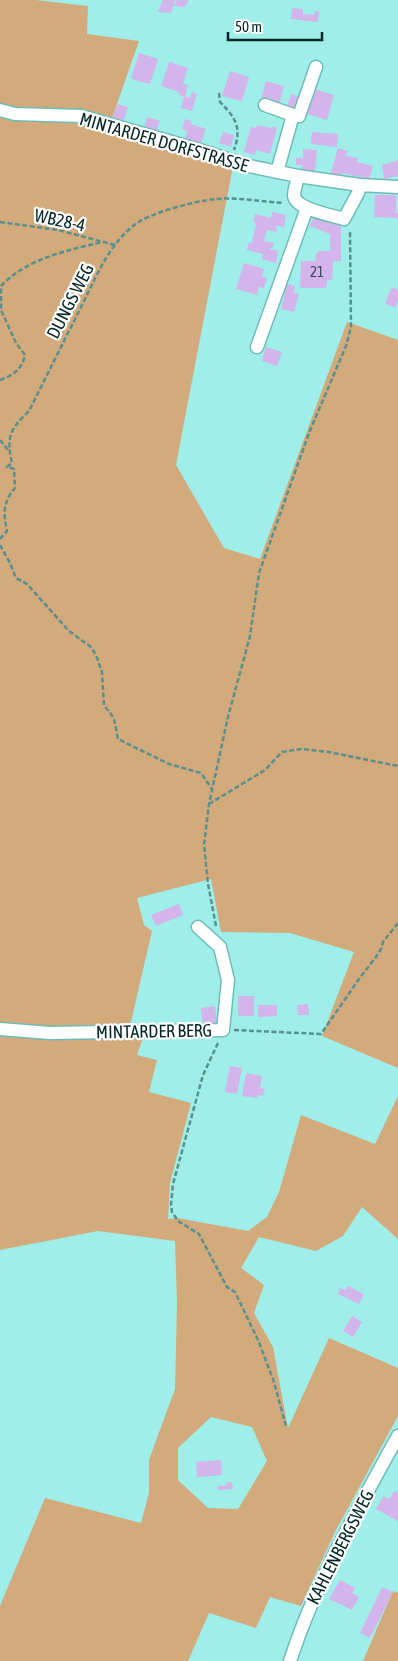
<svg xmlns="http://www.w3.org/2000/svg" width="398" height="1661" font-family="'Asap Condensed',sans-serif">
<rect width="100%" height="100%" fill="#a0eee9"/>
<path fill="#d2aa7c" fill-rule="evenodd" d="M 0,0 L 36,0 L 88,6 L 87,34 L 139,41 L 111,121 L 233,166 L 176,465 L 224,548 L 260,559 L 347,322 L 398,340 L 398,1068 L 322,1036 L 354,952 L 290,933 L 221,932 L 211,879 L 137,898 L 144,925 L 152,931 L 130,1026 L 47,1029 L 0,1026 Z
M 0,1033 L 144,1035 L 137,1055 L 157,1060 L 149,1092 L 191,1103 L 170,1183 L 168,1219 L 178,1218 L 248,1231 L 267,1217 L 279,1192 L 301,1115 L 375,1144 L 398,1096 L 398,1239 L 362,1207 L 343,1236 L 316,1251 L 259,1237 L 241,1268 L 264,1285 L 254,1313 L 273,1347 L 288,1428 L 329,1338 L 398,1368 L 398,1416 L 335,1532 L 301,1606 L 270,1597 L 256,1628 L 209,1613 L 188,1661 L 0,1661 L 0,1606 L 45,1498 L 141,1523 L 149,1493 L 149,1460 L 175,1389 L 177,1302 L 175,1241 L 98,1231 L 0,1250 ZM 211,1417 L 252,1427 L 267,1461 L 238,1509 L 208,1508 L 178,1480 L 178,1448 Z
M 393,1591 L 398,1593 L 398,1661 L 363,1661 Z"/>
<path fill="#d3b4eb" d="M 163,0 L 175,0 L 171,13 L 158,12 Z
M 177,0 L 189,0 L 185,7 L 174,6 Z
M 292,8 L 303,9 L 303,14 L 314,15 L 315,11 L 319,11 L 318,22 L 291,19 Z
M 139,53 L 158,59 L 150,84 L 143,82 L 143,83 L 131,78 Z
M 169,62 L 188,68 L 183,84 L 188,85 L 185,96 L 190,98 L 192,92 L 197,94 L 192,111 L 181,108 L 184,97 L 179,95 L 179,92 L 161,86 Z
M 230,71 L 249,77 L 242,101 L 222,96 Z
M 266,81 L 284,86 L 279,105 L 261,100 Z
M 314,89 L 334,95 L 327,120 L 307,114 Z
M 291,94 L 303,98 L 300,110 L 287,107 Z
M 117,104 L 128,107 L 123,123 L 112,120 Z
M 147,117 L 160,121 L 156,132 L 144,128 Z
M 185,119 L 192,121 L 191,124 L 206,129 L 201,144 L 185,139 L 187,131 L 182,129 Z
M 257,125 L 271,128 L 272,126 L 277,128 L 270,154 L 256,150 L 255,155 L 244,152 L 251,127 L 256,128 Z
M 223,132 L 234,135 L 231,147 L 219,143 Z
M 312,132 L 338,134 L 337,147 L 311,144 Z
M 338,148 L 348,151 L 346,156 L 358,158 L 357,162 L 373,166 L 369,179 L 342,173 L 341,176 L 330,175 Z
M 303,149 L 317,150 L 315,173 L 301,172 L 302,165 L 296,165 L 296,158 L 303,158 Z
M 398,160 L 398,176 L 384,179 L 382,165 Z
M 375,195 L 396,195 L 396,213 L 398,213 L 398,218 L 374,217 Z
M 272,212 L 286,215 L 284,227 L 275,225 L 277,229 L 277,232 L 267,230 L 264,241 L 274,243 L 273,247 L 269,249 L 278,251 L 276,263 L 262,259 L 263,254 L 247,250 L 248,244 L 252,242 L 256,224 L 253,221 L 255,214 L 271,218 Z
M 314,216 L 341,226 L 341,261 L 333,261 L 332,280 L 327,280 L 327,286 L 325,288 L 302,288 L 300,286 L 301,261 L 315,261 L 316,254 L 319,251 L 330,251 L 330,234 L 310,226 Z
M 244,263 L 264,269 L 262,277 L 267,278 L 264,288 L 259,287 L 257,295 L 236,289 Z
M 287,284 L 295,286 L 294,293 L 299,294 L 294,312 L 281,309 Z
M 392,287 L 398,290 L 398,302 L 395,308 L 385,303 Z
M 266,347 L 282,352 L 277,366 L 262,361 Z
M 179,904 L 183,915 L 156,926 L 151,915 Z
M 238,996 L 254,996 L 254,1016 L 238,1016 Z
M 308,1004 L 309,1015 L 298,1015 L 297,1005 Z
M 258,1005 L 277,1005 L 277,1016 L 258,1017 Z
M 215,1006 L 217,1024 L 203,1026 L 201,1008 Z
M 230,1066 L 242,1068 L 237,1094 L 225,1092 Z
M 246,1073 L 262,1076 L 260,1088 L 265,1089 L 263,1096 L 257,1095 L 257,1098 L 242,1096 Z
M 348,1286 L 364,1294 L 359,1304 L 338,1294 L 340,1288 L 346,1290 Z
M 352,1316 L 362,1322 L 353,1337 L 343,1331 Z
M 221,1460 L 222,1475 L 197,1477 L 196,1462 Z
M 232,1482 L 233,1489 L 218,1490 L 217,1486 L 226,1486 L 226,1483 Z
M 394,1491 L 398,1493 L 398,1521 L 376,1509 L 383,1496 L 389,1499 Z
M 340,1580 L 355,1588 L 352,1593 L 359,1597 L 352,1610 L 329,1599 Z
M 382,1587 L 393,1592 L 370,1638 L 360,1633 Z"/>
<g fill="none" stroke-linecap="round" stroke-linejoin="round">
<g stroke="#6fbcb7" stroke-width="15">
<path id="minor" d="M 265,105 L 293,115
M 0,110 L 15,114 L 81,116 L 196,149 L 249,166 L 298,176 L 360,185 L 398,187
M 277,172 L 293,115 L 299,116 L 316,67
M 298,176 C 297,182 294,190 294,196 C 297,210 332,215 344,219 L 358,193 L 360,185
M 257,347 L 307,208
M 0,1029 L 50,1033 L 223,1030 L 228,980 L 220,947 L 198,927
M 290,1661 C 316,1581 358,1509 398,1436"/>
</g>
<path stroke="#57908d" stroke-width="2.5" stroke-dasharray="5 2.5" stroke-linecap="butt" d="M 219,93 L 220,102 C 236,118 242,128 234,150
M 0,222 L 58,230 L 115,245
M 0,380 C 13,375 22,370 25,355 L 16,343 L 1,310 L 1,286 C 28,258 66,251 102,242
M 0,440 L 9,451
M 0,539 L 7,531 C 3,513 3,502 15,488 L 14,469 L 7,467 L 12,463 C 6,437 10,429 29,411 C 46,377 63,343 80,309 C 95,280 107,247 133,226 C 148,213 195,201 216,199 C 238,197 262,202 284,203
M 0,545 L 10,563 L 16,578 L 27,584 L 69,631 L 91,647 L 96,655 L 102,672 L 104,706 C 117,719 114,722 118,739 L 169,764 L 201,773 L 212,789
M 209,804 L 265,770 L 282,752 L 301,749 L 329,752 L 398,766
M 216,926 L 208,884 L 204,845 L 209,804 L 228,717 L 250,636 L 259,573 L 309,433 L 346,346 L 351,327 L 350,230
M 234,1030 L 321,1034 L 359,979 L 376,957 L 381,949 L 383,942 L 398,923
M 218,1043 L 203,1075 L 173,1184 L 171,1205 L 172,1212 L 178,1221 L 199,1234 L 227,1287 L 235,1292 L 258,1340 L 273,1379 L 286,1426"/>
<use href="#minor" stroke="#fff" stroke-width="12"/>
</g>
<g text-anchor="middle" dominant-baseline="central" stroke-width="4.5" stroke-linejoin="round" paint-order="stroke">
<g font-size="15" fill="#384a56">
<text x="317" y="271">21</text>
</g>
<g font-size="18" fill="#052725" stroke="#fefefe">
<text transform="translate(164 142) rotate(16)">MINTARDER DORFSTRASSE</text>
<text transform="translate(60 220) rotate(12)">WB28-4</text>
<text transform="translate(70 301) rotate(-63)">DUNGS WEG</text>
<text transform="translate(154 1031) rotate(-1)">MINTARDER BERG</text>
<text transform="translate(340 1547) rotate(-63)">KAHLENBERGSWEG</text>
</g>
</g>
<path d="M228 32v8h94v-8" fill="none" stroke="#052725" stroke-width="2.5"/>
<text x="235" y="32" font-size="15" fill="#052725" stroke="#fefefe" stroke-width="4" paint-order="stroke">50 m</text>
</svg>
